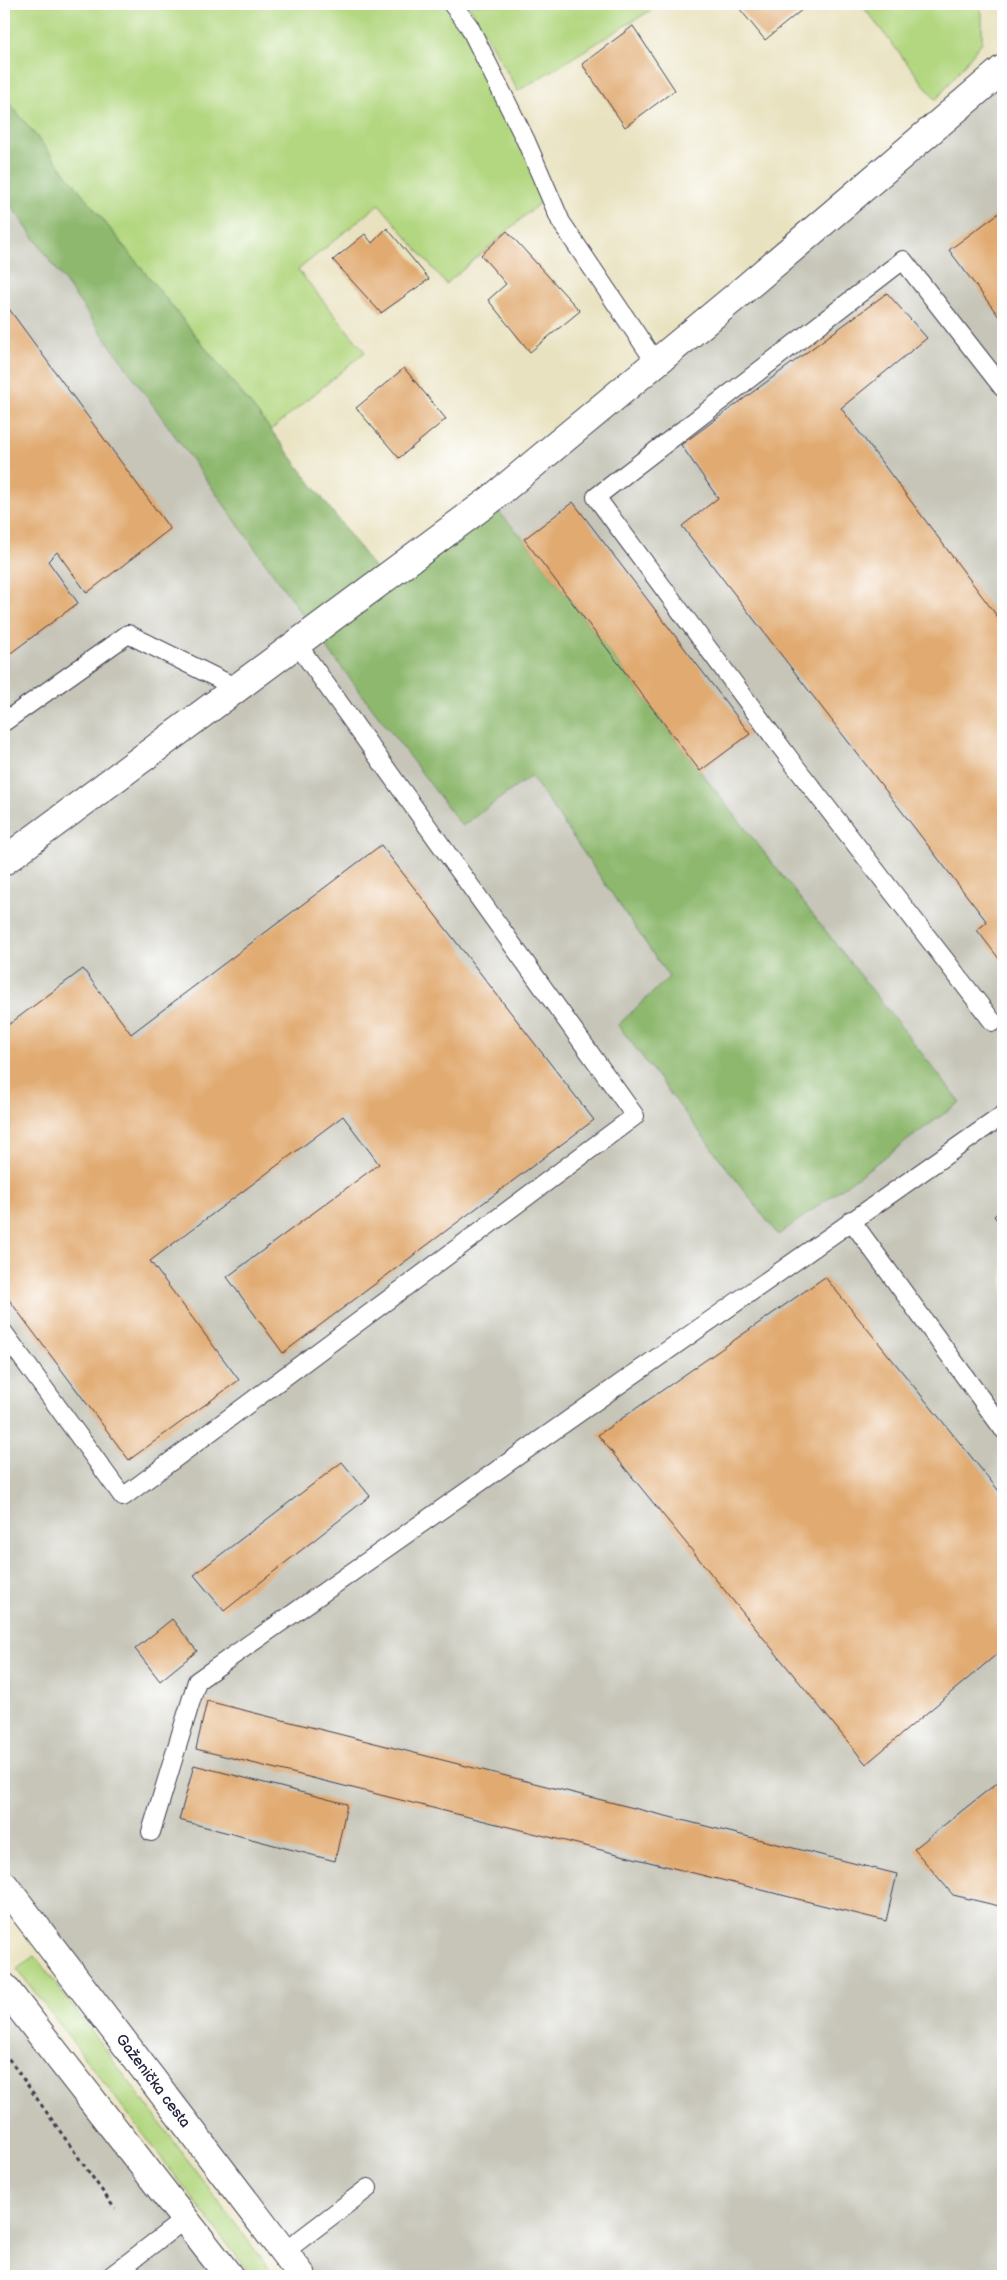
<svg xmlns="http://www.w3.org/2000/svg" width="1007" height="2280" font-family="'Balsamiq Sans',sans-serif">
<rect width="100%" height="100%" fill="#fff"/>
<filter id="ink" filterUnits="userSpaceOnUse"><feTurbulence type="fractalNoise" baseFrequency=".02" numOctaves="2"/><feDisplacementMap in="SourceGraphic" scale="10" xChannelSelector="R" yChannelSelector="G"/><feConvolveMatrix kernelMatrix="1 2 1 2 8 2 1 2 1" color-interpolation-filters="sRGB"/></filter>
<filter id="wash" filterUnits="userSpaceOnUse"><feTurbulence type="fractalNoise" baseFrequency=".0096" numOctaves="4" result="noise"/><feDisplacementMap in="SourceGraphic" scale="20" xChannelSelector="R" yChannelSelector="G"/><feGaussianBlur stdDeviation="1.12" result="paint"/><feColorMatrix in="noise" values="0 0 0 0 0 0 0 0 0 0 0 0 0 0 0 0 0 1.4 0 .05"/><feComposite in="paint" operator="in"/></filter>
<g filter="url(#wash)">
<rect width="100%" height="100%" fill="#e9e2c0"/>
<path fill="#c6c5b8" d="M 1003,69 L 1003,2276 L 302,2276 L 4,1885 L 4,196 L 314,631 L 462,826 L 531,775 L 669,977 L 619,1025 L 778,1234 L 700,771 L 524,539 L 489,501 Z
M 4,1987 L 229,2276 L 4,2276 Z"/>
<path fill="#b3d780" stroke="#6a7c5e" d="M 4,4 L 452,4 L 550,194 L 446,284 L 379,204 L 298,270 L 365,352 L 271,430 L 4,96 Z
M 468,4 L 661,4 L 518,91 Z
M 861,4 L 976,4 L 982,12 L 982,42 L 936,100 Z
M 35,1956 L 246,2238 L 274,2276 L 252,2276 L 17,1969 Z"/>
<path fill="#8eb86e" stroke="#586d54" d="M 4,96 L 271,430 L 383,579 L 489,501 L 524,539 L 700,771 L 960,1102 L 778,1235 L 618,1025 L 669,977 L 531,776 L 462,826 L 314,631 L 4,196 Z"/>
<g id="blocks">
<path fill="#e1aa71" d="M 744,4 L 809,4 L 765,40 L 739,8 Z
M 633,26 L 675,90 L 625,127 L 582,64 Z
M 1003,210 L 1003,322 L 949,250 Z
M 387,228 L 429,279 L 381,313 L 333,260 L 365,234 L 372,243 Z
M 507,231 L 580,311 L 530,352 L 488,300 L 506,284 L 481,255 Z
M 887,293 L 927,338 L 841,408 L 1003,624 L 1003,964 L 977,930 L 987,922 L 682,526 L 718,498 L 681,445 Z
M 4,302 L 170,529 L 87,593 L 57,552 L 48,561 L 78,603 L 4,658 Z
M 404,368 L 446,419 L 399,458 L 356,408 Z
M 573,502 L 750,734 L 700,771 L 524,539 Z
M 381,845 L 594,1120 L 283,1353 L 227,1277 L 379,1164 L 343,1116 L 150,1261 L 239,1380 L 129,1460 L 4,1293 L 4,1028 L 83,969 L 131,1034 Z
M 1003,1208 L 1003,1228 L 994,1216 Z
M 825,1277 L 1003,1496 L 1003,1649 L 866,1764 L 598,1435 Z
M 342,1462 L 370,1496 L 224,1611 L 194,1575 Z
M 172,1619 L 197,1651 L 160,1681 L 135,1649 Z
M 207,1701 L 897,1874 L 886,1921 L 196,1749 Z
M 194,1765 L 347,1804 L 335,1861 L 179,1820 Z
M 1003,1778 L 1003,1907 L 953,1895 L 914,1849 Z"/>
</g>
</g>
<g filter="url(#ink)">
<use href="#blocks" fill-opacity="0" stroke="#403f4f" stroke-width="1"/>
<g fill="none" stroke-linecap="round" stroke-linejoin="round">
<g stroke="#403f4f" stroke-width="20">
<path id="service" d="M 452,4 L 469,26 L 526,141 L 561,222 L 656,363
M 4,722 L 128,634 L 237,688
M 993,1022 L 795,766 L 596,497 L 903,260 L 1003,388
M 851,1220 L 1003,1429
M 4,1333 L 123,1497 L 635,1116 L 297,644
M 151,1832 L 197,1681 L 1003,1115
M 284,2252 L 368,2188
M 111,2276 L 185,2219"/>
</g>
<g stroke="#403f4f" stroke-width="30">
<path id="minor" d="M 4,861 L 489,501 L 734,298 L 1003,69"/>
</g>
<g stroke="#403f4f" stroke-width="30">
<path id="secondary" d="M 4,1885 L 302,2276
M 4,1987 L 229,2276"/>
</g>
<path stroke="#403f4f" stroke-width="3" stroke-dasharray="4 4" stroke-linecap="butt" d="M 4,2052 L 115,2209"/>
<use href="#service" stroke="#fff" stroke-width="18"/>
<use href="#minor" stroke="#fff" stroke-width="28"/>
<use href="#secondary" stroke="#fff" stroke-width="28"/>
</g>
</g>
<g text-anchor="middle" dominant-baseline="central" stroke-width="4" stroke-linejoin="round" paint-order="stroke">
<g font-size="15" fill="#22223b" stroke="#fff">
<text transform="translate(153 2081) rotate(53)">Gaženička cesta</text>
</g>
</g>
<rect width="1007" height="2280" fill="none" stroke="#fff" stroke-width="20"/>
</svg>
